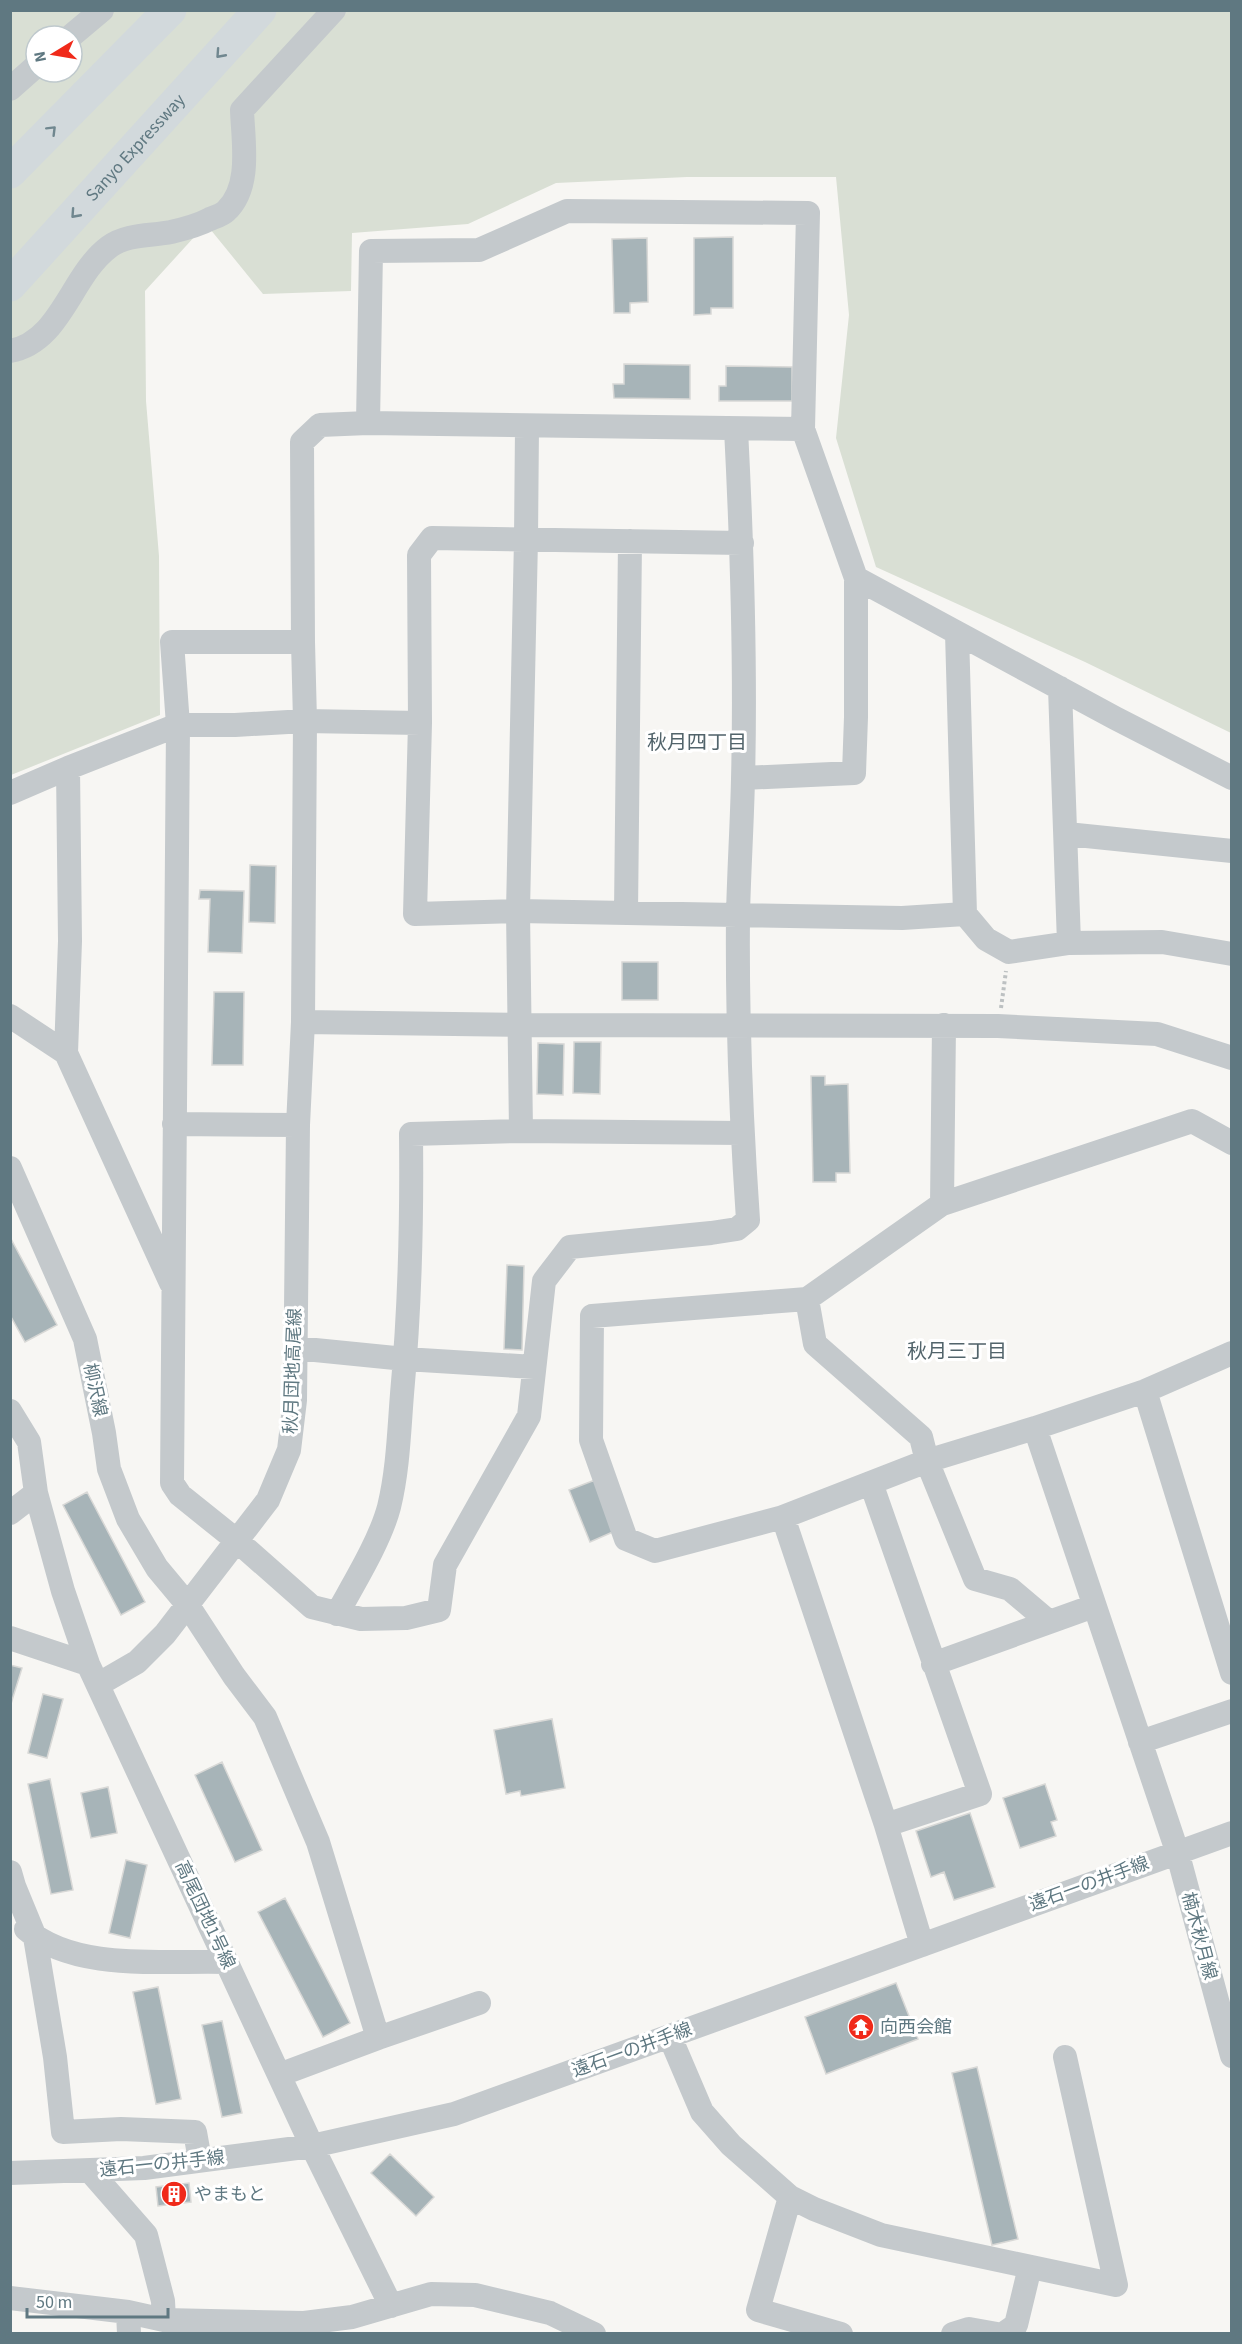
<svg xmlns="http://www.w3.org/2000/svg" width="1242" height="2344" font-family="'Source Sans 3','Noto Sans JP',sans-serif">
<rect width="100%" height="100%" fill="#f7f6f3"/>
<path fill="#d9dfd4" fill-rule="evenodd" d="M 11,11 L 1231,11 L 1231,733 L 1085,662 L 876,567 L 836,438 L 849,315 L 836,177 L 687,177 L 556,183 L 468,224 L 352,233 L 351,291 L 263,294 L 206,224 L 145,291 L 146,401 L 159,556 L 160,715 L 11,775 ZM 36,36 L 72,36 L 72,72 L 36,72 Z"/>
<path fill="#a7b4b8" stroke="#d8d8d6" stroke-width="1.5" d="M 733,237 L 733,308 L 711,308 L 711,314 L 694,315 L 694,238 Z
M 647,238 L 648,302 L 630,303 L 630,313 L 614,313 L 612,239 Z
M 624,364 L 690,365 L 690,399 L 614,398 L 613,384 L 624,384 Z
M 726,366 L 792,367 L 792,401 L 719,401 L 719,386 L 726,386 Z
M 250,865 L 276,866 L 275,923 L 249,922 Z
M 200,890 L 244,891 L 242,953 L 208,952 L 210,899 L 199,899 Z
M 622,962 L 658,962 L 658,1000 L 622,1000 Z
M 214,992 L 244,992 L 243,1065 L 212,1065 Z
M 574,1042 L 601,1042 L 600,1094 L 573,1093 Z
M 538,1043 L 564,1044 L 563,1095 L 537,1094 Z
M 811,1076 L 825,1076 L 825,1085 L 848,1084 L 850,1173 L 836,1173 L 836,1182 L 813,1182 Z
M 10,1237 L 57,1325 L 25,1342 L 10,1315 Z
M 507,1265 L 524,1266 L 522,1350 L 504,1349 Z
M 595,1480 L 615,1531 L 590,1542 L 569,1490 Z
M 87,1492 L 145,1602 L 121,1615 L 63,1505 Z
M 10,1665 L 22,1668 L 10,1707 Z
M 43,1694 L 63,1699 L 47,1758 L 28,1753 Z
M 552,1719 L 565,1788 L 521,1796 L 520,1791 L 506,1794 L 494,1730 Z
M 222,1762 L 262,1850 L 235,1862 L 195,1775 Z
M 50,1779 L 73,1890 L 51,1894 L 28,1784 Z
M 1045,1784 L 1057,1820 L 1051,1822 L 1056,1836 L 1020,1848 L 1003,1798 Z
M 108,1787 L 117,1833 L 91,1838 L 81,1793 Z
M 970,1813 L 995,1887 L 954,1900 L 944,1872 L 931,1877 L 916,1831 Z
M 126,1860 L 147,1865 L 130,1938 L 109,1933 Z
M 285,1898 L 350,2023 L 323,2037 L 258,1912 Z
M 896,1983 L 918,2039 L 826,2074 L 805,2017 Z
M 158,1987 L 181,2099 L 156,2104 L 133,1992 Z
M 222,2021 L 242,2113 L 222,2117 L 202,2025 Z
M 977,2067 L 1018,2239 L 992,2245 L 952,2073 Z
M 390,2154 L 434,2197 L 416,2216 L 371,2173 Z
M 189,2183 L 191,2202 L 158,2206 L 156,2187 Z"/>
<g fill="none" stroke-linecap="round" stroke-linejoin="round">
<path stroke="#bdc1c2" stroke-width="4" stroke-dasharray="3 3" stroke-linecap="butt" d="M 1001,1008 L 1006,971"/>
<path stroke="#c4c9cc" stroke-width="24" d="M 71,36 L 102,10
M 10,89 L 36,66
M 10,351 C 61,342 71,275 109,247 C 126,234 151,236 171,232 C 184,229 197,226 210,219 C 215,217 222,215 226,211 C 252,187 243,141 242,110 L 334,10
M 368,423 L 371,251 L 479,250 L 567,211 L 808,213 L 803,429 L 856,578 L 856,717 L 854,773 L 743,778
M 742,543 L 432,538 L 419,555 L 420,723 L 415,914 L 518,911 L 902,918 L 965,914
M 856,578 L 1115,718 L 1232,778
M 957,633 L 965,914 L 986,939 L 1009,952 L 1069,943 L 1162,942 L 1232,954
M 303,642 L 172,642 L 178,725 L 172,1483 L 180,1495 L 236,1540 L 312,1607 L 361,1619 L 406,1618 L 439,1610 L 445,1565 L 529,1416 L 544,1281 L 570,1247 L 711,1233 L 737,1229 L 748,1220 C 741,1118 737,1017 738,915 C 739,870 742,825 743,779 C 746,663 742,546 736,429
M 1060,688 L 1069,943
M 10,793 L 68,768 L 178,725 L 235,725 L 305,721 L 420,723
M 1067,834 L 1232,851
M 626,913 L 630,541
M 10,1016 L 66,1053 L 171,1283
M 303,1022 L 521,1025 L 998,1026 L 1157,1034 L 1232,1058
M 66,1053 L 70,941 L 68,768
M 174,1124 L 298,1125
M 521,1131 L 518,911 L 526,539 L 527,427
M 1232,1143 L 1192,1121 L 942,1204 L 807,1299 L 592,1316 L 591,1440 L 626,1539 L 655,1551 L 783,1517 L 927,1461 L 1035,1428 L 1145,1391 L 1232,1353
M 10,1168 L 85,1339 L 104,1433 L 109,1469 L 128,1519 L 157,1568 L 187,1604 L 234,1676 L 265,1717 L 318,1842 L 378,2038 L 279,2075
M 942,1204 L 944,1025
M 807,1299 L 815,1344 L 921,1437 L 927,1461 L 975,1579 L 1010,1589 L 1049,1622
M 295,1348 L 405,1359 L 534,1367
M 1145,1391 L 1232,1673
M 10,1411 L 29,1442 L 36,1493 L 63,1591 L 88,1664 L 312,2146 L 391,2306
M 1035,1428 L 1177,1851 L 1232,2056
M 871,1483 L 980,1794 L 886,1825
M 10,1513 L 36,1493
M 783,1517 L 886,1825 L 922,1945
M 337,1614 C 354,1583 380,1541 389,1507 C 398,1470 399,1432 402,1394 C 410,1307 412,1221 411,1134 L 521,1131 L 742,1133
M 10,1638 L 88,1664
M 933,1664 L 1094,1606
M 99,1684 L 137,1662 L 165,1634 L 268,1500 L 289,1450 L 295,1400 L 298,1125 L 303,1022 L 305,721 L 303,642 L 302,442 L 320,425 L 368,423 L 803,429
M 1140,1742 L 1232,1711
M 10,1872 L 14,1886 L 35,1937 L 55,2057 L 63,2132 L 121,2129 L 195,2132 L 200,2160
M 26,1929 C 75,1972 165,1960 226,1962
M 670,2037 L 702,2112 L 731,2145 L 790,2197 L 814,2209 L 881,2235 L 1116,2285 L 1065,2057
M 378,2038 L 479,2003
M 90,2171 L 146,2235 L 163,2301 L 164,2320
M 10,2173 L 144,2168 L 312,2146 L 454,2114 L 1232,1833
M 790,2197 L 758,2310 L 841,2334
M 10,2298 L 128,2312 L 164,2320 L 304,2323 L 352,2317 L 431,2294 L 475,2295 L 550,2313 L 594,2334
M 128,2312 L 129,2334
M 953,2334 L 969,2329 L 997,2334
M 1003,2334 L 1016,2325 L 1030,2267"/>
<g stroke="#d2d9dc" stroke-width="33">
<path d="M 10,172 L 170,10"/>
<path id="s1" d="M 10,285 L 260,10"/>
</g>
</g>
<defs><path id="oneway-chevron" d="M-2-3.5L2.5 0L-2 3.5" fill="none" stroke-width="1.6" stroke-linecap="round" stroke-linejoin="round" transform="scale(1.5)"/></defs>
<g stroke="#70878f">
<use href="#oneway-chevron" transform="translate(220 54) rotate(132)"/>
<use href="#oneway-chevron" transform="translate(52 130) rotate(-45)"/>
<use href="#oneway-chevron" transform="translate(75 214) rotate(132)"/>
</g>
<defs>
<g id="temple-disc" transform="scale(1.35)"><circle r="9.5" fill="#f02a1a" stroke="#fff"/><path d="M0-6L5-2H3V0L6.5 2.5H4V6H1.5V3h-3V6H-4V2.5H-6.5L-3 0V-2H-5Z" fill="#fff"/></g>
<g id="building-disc" transform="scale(1.35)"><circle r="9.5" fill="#f02a1a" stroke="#fff"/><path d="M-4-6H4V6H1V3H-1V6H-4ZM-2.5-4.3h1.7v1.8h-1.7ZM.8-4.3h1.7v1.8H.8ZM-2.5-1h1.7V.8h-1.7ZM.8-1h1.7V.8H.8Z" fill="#fff"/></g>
</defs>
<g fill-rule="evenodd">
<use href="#temple-disc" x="861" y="2027"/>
<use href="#building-disc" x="174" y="2194"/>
</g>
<g text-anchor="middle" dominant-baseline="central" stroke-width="6" stroke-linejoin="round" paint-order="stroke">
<g font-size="18" fill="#5f7881" stroke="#fff">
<text stroke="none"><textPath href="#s1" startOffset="186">Sanyo Expressway</textPath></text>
<text transform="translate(293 1371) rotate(-88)">秋月団地高尾線</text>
<text transform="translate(95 1390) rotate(78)">柳沢線</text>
<text transform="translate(1089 1884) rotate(-20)">遠石一の井手線</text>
<text transform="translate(205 1915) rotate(65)">高尾団地1号線</text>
<text transform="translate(1199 1936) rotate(75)">楠木秋月線</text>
<text transform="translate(632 2050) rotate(-20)">遠石一の井手線</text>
<text transform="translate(162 2164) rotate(-6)">遠石一の井手線</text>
</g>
<g font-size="18" fill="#5f7881" stroke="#fff" text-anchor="start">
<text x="880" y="2027">向西会館</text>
<text x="194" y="2194">やまもと</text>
</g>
<g font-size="20" fill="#52646b" stroke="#fff">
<text x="697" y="743">秋月四丁目</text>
<text x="957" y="1352">秋月三丁目</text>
</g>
</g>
<rect width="1242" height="2344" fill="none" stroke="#5f7881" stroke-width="24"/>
<g transform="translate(54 54) rotate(259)"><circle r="28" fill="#ffffff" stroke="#bfc9cd" stroke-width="1.5"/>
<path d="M0-4.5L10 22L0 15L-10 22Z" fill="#f02a1a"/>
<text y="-9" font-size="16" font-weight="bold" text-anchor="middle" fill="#5f7881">N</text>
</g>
<path d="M27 2308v9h141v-9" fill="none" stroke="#5f7881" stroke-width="3"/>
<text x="36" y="2308" font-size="18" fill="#5f7881" stroke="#ffffff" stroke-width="4.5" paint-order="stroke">50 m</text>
</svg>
